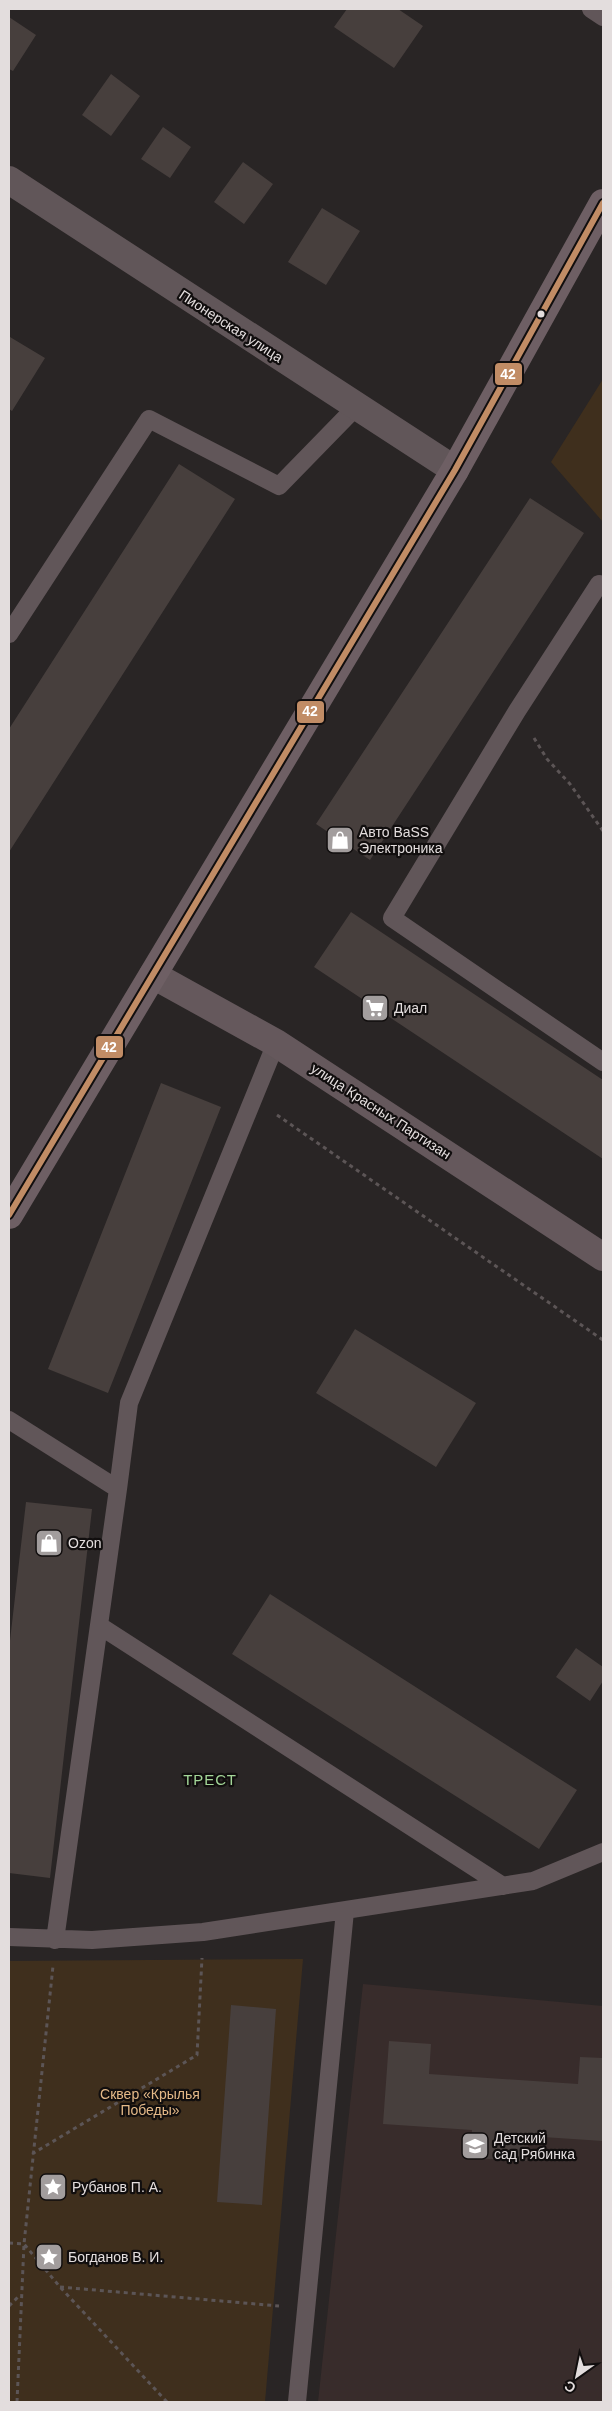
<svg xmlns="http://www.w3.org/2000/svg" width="612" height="2411" font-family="Helvetica,sans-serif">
<rect width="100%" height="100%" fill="#292525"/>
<path fill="#382c2b" d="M 363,1984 L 603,2006 L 603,2402 L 318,2402 Z"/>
<path fill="#3f2f1d" d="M 603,379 L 603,522 L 551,462 Z
M 303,1959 L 265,2402 L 9,2402 L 9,1961 Z"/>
<path fill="#473f3d" d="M 347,9 L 398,9 L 423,26 L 394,68 L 334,27 Z
M 9,17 L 36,35 L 13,71 L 9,69 Z
M 111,74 L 140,96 L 111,136 L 82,115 Z
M 163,127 L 191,147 L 170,178 L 141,159 Z
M 243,162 L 273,184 L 244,224 L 214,202 Z
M 322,208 L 360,231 L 326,285 L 288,262 Z
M 10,337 L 45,358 L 12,411 L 9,409 Z
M 179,464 L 235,499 L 9,852 L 9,729 Z
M 530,498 L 584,533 L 370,860 L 316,824 Z
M 351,912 L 603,1080 L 603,1159 L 314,967 Z
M 161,1083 L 221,1107 L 108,1393 L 48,1369 Z
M 355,1329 L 476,1403 L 436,1467 L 316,1393 Z
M 26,1502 L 92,1509 L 50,1878 L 9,1873 L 9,1649 Z
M 270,1594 L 577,1790 L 539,1849 L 232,1654 Z
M 576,1648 L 603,1667 L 603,1681 L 590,1701 L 556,1677 Z
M 231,2005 L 276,2009 L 262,2205 L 217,2202 Z
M 389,2041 L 431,2044 L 429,2074 L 578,2084 L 580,2057 L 603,2058 L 603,2141 L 528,2136 L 527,2161 L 470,2158 L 472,2130 L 383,2124 Z"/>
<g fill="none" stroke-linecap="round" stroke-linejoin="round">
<path stroke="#5c5556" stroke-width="3" stroke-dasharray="4 4" stroke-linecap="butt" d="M 534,738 L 547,759 L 570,784 L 603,831
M 277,1115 L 603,1340
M 32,2154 L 197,2055 L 202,1958
M 9,2243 L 24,2244 L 60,2287 L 167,2402
M 60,2287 L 279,2306
M 9,2306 L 20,2295
M 17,2402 L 24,2244 L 53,1966"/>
<path stroke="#615659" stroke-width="18" d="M 591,9 L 603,17
M 599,584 L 517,711 L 392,918 L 603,1062
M 9,634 L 149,419 L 279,486 L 356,407
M 9,1420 L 118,1489 L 55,1940
M 118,1489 L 129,1403 L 276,1043
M 100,1626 L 503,1886
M 9,1937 L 92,1940 L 203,1932 L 533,1881 L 603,1852
M 297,2402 L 345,1911"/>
<path stroke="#615659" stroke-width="28" d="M 9,180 L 455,470"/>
<path stroke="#65585c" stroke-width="28" d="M 153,975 L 276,1043 L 603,1257"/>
<path stroke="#6e5f64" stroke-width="28" d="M 9,1215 L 455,470 L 603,203"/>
<g stroke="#110e0e" stroke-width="10">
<path id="bus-1" d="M 9,1215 L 455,470 L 603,203"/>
</g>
<use href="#bus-1" stroke="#c18c65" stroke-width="6"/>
</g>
<defs>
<g id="shop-square" transform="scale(1.4375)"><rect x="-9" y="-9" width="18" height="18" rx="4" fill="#a29d9d" stroke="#110e0e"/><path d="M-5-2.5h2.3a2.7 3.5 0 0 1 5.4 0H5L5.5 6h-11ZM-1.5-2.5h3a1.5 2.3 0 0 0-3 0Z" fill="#fff"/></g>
<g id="supermarket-square" transform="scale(1.4375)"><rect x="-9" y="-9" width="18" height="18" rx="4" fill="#a29d9d" stroke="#110e0e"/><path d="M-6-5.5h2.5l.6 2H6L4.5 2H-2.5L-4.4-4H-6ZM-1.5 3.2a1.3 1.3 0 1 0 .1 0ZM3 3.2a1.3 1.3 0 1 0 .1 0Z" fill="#fff"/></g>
<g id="school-square" transform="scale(1.4375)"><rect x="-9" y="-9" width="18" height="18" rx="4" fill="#a29d9d" stroke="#110e0e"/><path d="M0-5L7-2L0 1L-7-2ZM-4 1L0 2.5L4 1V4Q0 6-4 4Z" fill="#fff"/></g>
<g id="sight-square" transform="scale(1.4375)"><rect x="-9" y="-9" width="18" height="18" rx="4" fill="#a29d9d" stroke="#110e0e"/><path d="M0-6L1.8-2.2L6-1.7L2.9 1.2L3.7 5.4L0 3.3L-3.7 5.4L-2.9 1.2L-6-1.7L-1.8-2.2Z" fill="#fff"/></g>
</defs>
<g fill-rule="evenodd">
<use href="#shop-square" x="340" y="840"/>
<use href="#supermarket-square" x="375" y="1008"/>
<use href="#shop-square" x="49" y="1543"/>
<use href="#school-square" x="475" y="2146"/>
<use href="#sight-square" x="53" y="2187"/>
<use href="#sight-square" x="49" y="2257"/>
</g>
<circle fill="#e3dddd" stroke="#110e0e" stroke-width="2" cx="541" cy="314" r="4.5"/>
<g text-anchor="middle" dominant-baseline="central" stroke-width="4.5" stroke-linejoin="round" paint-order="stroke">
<g font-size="14" fill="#e3dddd" stroke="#110e0e">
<text transform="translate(231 326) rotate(33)">Пионерская улица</text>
<text transform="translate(381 1111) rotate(33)">улица Красных Партизан</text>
</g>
<g font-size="14" fill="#e3dddd" stroke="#110e0e" text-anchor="start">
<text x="359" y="832">Авто BaSS<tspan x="359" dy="16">Электроника</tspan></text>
<text x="394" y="1008">Диал</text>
<text x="68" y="1543">Ozon</text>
<text x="494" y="2138">Детский<tspan x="494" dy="16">сад Рябинка</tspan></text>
<text x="72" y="2187">Рубанов П. А.</text>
<text x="68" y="2257">Богданов В. И.</text>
</g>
<g font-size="14" fill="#e4b988" stroke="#110e0e">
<text x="150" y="2094">Сквер «Крылья<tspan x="150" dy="16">Победы»</tspan></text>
</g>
<g font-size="15" letter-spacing="1" fill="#a3d698" stroke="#110e0e">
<text x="210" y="1779">ТРЕСТ</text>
</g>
</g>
<g stroke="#110e0e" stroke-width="2">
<rect x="494" y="362" width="29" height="24" rx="5" fill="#c18c65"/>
<rect x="296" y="700" width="29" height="24" rx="5" fill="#c18c65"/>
<rect x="95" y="1035" width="29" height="24" rx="5" fill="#c18c65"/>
</g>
<g font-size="14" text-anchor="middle" font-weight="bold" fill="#fff">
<text x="508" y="379">42</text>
<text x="310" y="716">42</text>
<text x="109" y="1052">42</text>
</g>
<rect width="612" height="2411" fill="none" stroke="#e3dddd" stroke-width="20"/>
<g transform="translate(577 2376) rotate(213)" stroke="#110e0e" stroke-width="4" paint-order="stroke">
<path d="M0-4L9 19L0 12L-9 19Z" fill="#e3dddd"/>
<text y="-8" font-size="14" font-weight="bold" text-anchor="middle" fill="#e3dddd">С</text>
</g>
</svg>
